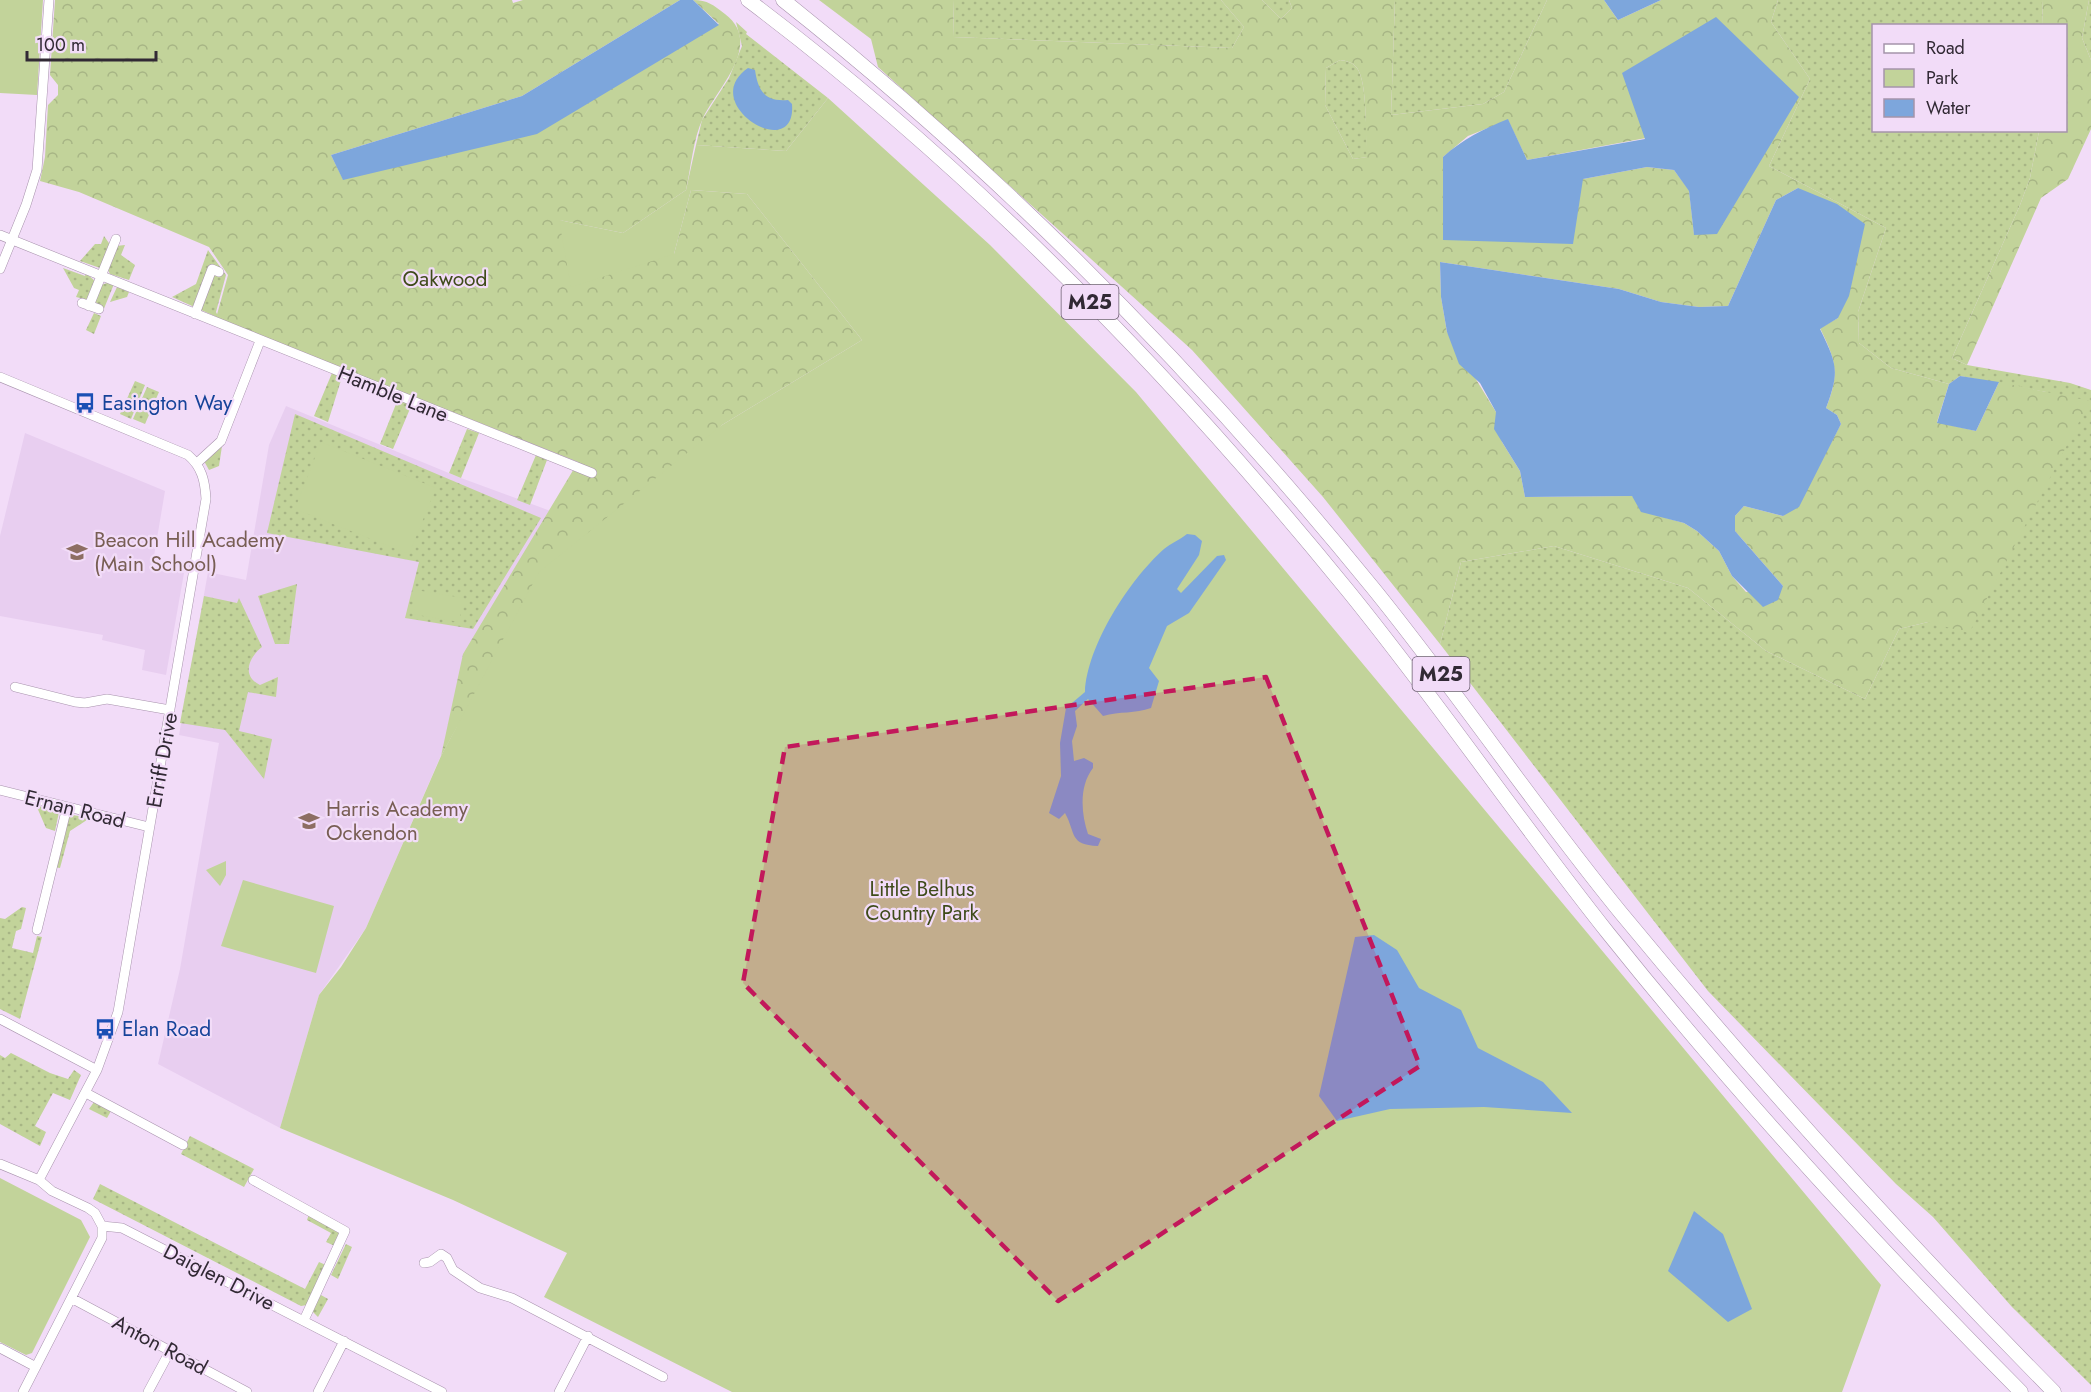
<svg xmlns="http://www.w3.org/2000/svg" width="2091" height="1392" font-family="Jost,sans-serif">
<defs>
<pattern id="grass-dots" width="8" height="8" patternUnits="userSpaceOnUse" patternTransform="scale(1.5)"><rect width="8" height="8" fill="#c2d39a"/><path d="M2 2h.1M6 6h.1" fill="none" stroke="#a7b585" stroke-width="1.8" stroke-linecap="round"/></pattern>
<pattern id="forest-crowns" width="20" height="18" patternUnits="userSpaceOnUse" patternTransform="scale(1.5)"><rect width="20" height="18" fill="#c2d39a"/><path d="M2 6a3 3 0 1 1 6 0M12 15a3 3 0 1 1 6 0" fill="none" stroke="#a7b585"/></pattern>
</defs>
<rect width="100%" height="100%" fill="#f2dcf8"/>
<path fill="#e8cef0" d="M 286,406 L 461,478 L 556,513 L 501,617 L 366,928 L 319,995 L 280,1128 L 158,1064 L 180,969 L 219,743 L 179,735 L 208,572 L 246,580 L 269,445 Z
M 25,433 L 165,491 L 152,568 L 184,573 L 166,675 L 142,670 L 145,650 L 102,640 L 103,635 L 0,616 L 0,536 Z"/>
<path fill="url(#grass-dots)" d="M 954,0 L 1221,0 L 1244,27 L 1232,48 L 953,37 Z
M 1262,0 L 1289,0 L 1292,8 L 1281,19 Z
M 1395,0 L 1547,0 L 1504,92 L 1483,104 L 1391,115 Z
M 1778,0 L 2042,0 L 2043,25 L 1874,26 L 1874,130 L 2039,131 L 2030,178 L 2020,205 L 1952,358 L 1967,365 L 2070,383 L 2091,390 L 2091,1385 L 2012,1307 L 1933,1217 L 1896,1184 L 1708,991 L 1440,644 L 1461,562 L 1554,546 L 1688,588 L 1766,651 L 1865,699 L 1899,629 L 1928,622 L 2046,392 L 1960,376 L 1949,384 L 1891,368 L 1859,343 L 1858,312 L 1886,228 L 1769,166 L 1810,79 L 1771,22 Z
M 2089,0 L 2091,0 L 2091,60 L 2082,38 Z
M 736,22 L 747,32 L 746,34 L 828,98 L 786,151 L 696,145 L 702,120 L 729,78 L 742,46 Z
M 1340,60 C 1347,61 1352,62 1357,68 C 1368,83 1365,136 1368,157 L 1353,159 L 1325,105 L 1326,68 Z
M 104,236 L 111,246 L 100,268 L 80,261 L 95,244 L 101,244 Z
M 125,245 L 121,255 L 135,265 L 129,280 L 110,274 L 107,268 L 116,246 Z
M 208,250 L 226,275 L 216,312 L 219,318 L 172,297 L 196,284 Z
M 63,268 L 85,276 L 86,273 L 96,282 L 88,300 L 76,297 L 79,290 L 74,288 Z
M 110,282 L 114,284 L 103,311 L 95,301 L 101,285 Z
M 117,287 L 129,292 L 127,297 L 110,302 Z
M 94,313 L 101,316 L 94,334 L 86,330 Z
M 332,373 L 342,377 L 328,422 L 314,416 Z
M 135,381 L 145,385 L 131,419 L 120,414 Z
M 147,387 L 159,392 L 145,424 L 133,419 Z
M 398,399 L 412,404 L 393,449 L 380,444 Z
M 295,414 L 541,518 L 473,629 L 405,618 L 419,562 L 267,533 Z
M 467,429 L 479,433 L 461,478 L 449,473 Z
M 222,446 L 219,466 L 209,470 L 204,461 Z
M 536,455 L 547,460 L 530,505 L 517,500 Z
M 297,584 L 289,644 L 275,644 L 258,596 Z
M 204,596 L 237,603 L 239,598 L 262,647 C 249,657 241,676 260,685 L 278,677 L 276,697 L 248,692 L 239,731 L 272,739 L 264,779 L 225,730 L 180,723 Z
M 36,805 L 59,812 L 55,831 L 46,828 Z
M 67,814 L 90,818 L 70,831 L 60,868 L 54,867 Z
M 22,907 L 26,908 L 21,929 L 16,931 L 12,948 L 33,953 L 37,936 L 42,937 L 20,1019 L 0,1009 L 0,918 L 5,919 Z
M 11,1053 L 50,1073 L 68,1079 L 74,1070 L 81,1075 L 70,1100 L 53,1093 L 35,1126 L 46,1132 L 40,1146 L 0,1124 L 0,1055 L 5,1058 Z
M 94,1102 L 111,1111 L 107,1118 L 89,1109 Z
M 190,1136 L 254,1169 L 244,1187 L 181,1154 Z
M 100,1184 L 305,1289 L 319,1262 L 328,1266 L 307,1305 L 301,1306 L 93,1199 Z
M 309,1214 L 341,1230 L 337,1247 L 326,1242 L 331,1233 L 307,1220 Z
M 346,1244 L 352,1247 L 338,1279 L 331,1275 Z
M 321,1295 L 328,1299 L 318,1317 L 312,1311 Z"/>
<path fill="url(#forest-crowns)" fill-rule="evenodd" d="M 55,0 L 512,0 L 513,3 L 523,0 L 680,0 L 522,96 L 331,155 L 343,179 L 719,24 L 693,0 C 708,0 713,5 725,14 C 764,44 718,87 703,118 C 693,139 691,168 686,190 L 623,233 L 559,220 L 674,254 L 691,190 L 747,194 L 862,340 L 722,425 L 457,727 L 441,756 L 463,654 L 578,462 L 216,318 L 228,275 L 209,247 L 79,192 L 40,181 L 45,157 L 48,105 L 58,95 L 58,85 L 50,75 Z
M 819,0 L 954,0 L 953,37 L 1232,48 L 1244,27 L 1221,0 L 1262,0 L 1281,19 L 1292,8 L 1289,0 L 1395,0 L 1391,115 L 1483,104 L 1504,92 L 1547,0 L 1604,0 L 1618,20 L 1661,0 L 1778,0 L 1771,22 L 1810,79 L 1769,166 L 1886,228 L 1858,312 L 1859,343 L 1891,368 L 1949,384 L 1937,422 L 1976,431 L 1999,382 L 2090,401 L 1969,633 L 1928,622 L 1899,629 L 1865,699 L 1766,651 L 1688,588 L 1554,546 L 1461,562 L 1440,644 L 1323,497 L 1192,350 L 878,67 L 871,39 ZM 1340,60 C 1347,61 1352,62 1357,68 C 1368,83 1365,136 1367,157 L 1353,159 L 1325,105 L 1326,68 ZM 1798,97 L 1694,234 L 1689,190 L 1674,170 L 1647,167 L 1583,179 L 1443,157 L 1468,136 L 1508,120 L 1527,160 L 1646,138 ZM 1798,188 L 1838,318 L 1820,328 C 1836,361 1840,373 1826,408 L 1837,415 L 1841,424 L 1817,469 L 1783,516 L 1744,506 L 1735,516 L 1735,531 L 1783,586 L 1746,592 L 1732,576 L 1719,551 L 1697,531 L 1684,523 L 1666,518 L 1632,496 L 1525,497 L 1520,471 L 1502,442 L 1496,412 L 1447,332 L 1441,297 L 1440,262 L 1619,289 L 1661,302 L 1699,307 L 1728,306 L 1776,200 Z
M 2042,0 L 2089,0 L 2082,38 L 2091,60 L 2091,129 L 2068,179 L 2041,198 L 1967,365 L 1952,358 L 2020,205 L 2030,178 L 2039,131 L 2066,130 L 2066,26 L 2043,25 Z"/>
<path fill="#c2d39a" d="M 0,0 L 43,0 L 37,95 L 0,93 Z
M 828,98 L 990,245 L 1136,392 L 1881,1285 L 1842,1392 L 732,1392 L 544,1297 L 567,1253 L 453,1200 L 280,1128 L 319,995 L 341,967 L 366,928 L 441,756 L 539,572 L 722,425 L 862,340 L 747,194 L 691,190 L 674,254 L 571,287 L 559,220 L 623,233 L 686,190 L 696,145 L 786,151 Z
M 321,442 L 436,488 L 409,554 L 295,509 Z
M 416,590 L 463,598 L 459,622 L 412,614 Z
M 226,861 L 226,875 L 220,886 L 206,870 Z
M 243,880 L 334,906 L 316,973 L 221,946 Z
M 0,1178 L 81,1220 L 90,1237 L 32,1353 L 26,1355 L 0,1342 Z"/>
<path fill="#7da6dc" d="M 680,0 L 693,0 L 719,25 L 537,134 L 343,180 L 331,155 L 522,96 Z
M 1604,0 L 1661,0 L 1618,20 Z
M 1716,17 L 1799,97 L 1717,234 L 1694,235 L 1689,191 L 1674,170 L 1647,167 L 1583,179 L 1573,244 L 1443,240 L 1443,157 C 1463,139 1483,129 1508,119 L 1527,160 L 1645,139 L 1622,73 Z
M 748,68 L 755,70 C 758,91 765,102 788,100 L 792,104 C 797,165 696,104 748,68 Z
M 1798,188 L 1837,204 L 1865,224 L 1849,296 L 1838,318 L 1820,329 C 1837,364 1840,371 1826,408 L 1837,415 L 1841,424 L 1799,507 L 1783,516 L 1744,506 L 1735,516 L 1735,531 L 1783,586 L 1778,600 L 1763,607 L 1732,576 L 1719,551 L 1697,531 L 1684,523 L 1641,512 L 1632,496 L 1525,497 L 1520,471 L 1494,429 L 1496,412 L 1480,383 L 1459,364 L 1447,332 L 1441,297 L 1440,262 L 1619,289 L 1661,302 L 1699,307 L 1728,306 L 1776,200 Z
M 1960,376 L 1999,382 L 1976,431 L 1937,423 L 1949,384 Z
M 1187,534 L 1195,535 L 1202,541 L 1199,555 L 1177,589 L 1181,593 L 1217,556 L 1224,555 L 1226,560 L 1189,613 L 1167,626 L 1149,668 L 1159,681 L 1151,708 C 1135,714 1120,711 1103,716 L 1088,699 L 1075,711 L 1077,726 L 1072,741 L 1074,761 L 1084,758 L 1093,763 L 1093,768 C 1079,786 1081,813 1088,834 L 1101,839 L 1098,846 C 1069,845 1076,833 1065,813 L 1059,819 L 1049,813 L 1061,776 L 1060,743 L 1066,708 L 1085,692 C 1087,646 1129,580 1164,549 C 1171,543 1180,540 1187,534 Z
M 1374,935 L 1397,950 L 1419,988 L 1461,1010 L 1478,1048 L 1543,1082 L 1572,1113 L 1484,1107 L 1390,1109 L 1337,1121 L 1319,1096 L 1355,937 Z
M 1694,1211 L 1723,1234 L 1752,1309 L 1728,1322 L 1668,1271 Z"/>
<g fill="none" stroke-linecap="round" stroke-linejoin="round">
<g stroke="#a893ad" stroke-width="10">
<path id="minor" d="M 0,235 L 592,473
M 0,269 L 26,205 L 37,170 L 49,0
M 82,303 L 99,309
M 89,306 L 116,239
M 195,314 L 212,269 L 219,272
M 0,377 L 188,455 C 202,467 205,481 206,499 L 118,1012 L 97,1070 L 39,1180
M 197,463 L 221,441 L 260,341
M 15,687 L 75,702 L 85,703 L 107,699 L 170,710
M 0,790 L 149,827
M 37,930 L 67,807
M 0,1019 L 97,1070
M 86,1093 L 183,1145
M 0,1164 L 39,1180 L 52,1191 L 88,1208 L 95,1213 L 102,1226
M 253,1180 L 345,1231 L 304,1320
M 102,1226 L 122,1228 L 442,1392
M 424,1263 L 430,1262 L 441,1254 L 447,1258 L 453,1270 L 480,1288 L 512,1298 L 663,1377
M 73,1299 L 247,1392
M 0,1348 L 36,1367
M 23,1392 L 102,1238 L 102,1226
M 148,1392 L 170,1351
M 318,1392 L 344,1341
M 559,1392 L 588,1336"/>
</g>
<g stroke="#a893ad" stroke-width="15">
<path id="highway" d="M 748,0 C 973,169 1172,374 1349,592 C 1439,703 1519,821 1608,933 C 1736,1093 1876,1246 2021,1392
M 783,0 C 1002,173 1197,372 1373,588 C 1459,694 1535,808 1621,913 C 1758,1079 1903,1239 2054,1392"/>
</g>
<use href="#minor" stroke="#fff" stroke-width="9"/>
<use href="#highway" stroke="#fff" stroke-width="14"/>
</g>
<path fill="#c2185b" fill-opacity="0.2" stroke="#c2185b" stroke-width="4.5" stroke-dasharray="12 8" stroke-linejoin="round" d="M 1266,677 L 1420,1066 L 1058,1301 L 743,983 L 785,747 Z"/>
<defs>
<g id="bus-bare" transform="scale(1.62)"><path d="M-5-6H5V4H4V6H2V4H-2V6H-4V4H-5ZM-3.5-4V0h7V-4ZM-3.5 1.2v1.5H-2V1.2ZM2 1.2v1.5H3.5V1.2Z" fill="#1a4fb4" stroke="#f2dcf8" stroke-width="2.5" paint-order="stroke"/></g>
<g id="school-bare" transform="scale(1.62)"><path d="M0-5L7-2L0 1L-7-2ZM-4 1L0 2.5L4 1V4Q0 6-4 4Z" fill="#8d6e63" stroke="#f2dcf8" stroke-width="2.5" paint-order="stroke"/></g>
</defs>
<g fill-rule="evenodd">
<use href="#bus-bare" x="85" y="403"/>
<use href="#school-bare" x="77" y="552"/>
<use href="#school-bare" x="309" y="821"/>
<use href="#bus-bare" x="105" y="1029"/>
</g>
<g text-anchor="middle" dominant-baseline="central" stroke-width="4.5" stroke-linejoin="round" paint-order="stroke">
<g fill="#f2dcf8" stroke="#6b5f6f" stroke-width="1.5">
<rect x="1061.5" y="285" width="57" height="34" rx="4.5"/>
<rect x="1412.5" y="657" width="57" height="34" rx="4.5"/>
</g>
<g font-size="20" font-weight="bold" fill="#312934">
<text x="1090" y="302">M25</text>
<text x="1441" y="674">M25</text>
</g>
<g font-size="21" fill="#3f4b1a" stroke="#f2dcf8">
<text x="445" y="279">Oakwood</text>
<text x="922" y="889">Little Belhus<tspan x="922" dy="24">Country Park</tspan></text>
</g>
<g font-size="21" fill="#312934" stroke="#f2dcf8">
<text transform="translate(393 394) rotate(22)">Hamble Lane</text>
<text transform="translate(162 760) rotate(-80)">Erriff Drive</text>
<text transform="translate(75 809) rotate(14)">Ernan Road</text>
<text transform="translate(219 1277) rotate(27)">Daiglen Drive</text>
<text transform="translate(160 1345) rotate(28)">Anton Road</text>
</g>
<g font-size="21" fill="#164399" stroke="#f2dcf8" text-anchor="start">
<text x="102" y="403">Easington Way</text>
<text x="122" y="1029">Elan Road</text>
</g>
<g font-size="21" fill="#785e54" stroke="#f2dcf8" text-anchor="start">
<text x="94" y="540">Beacon Hill Academy<tspan x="94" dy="24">(Main School)</tspan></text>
<text x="326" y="809">Harris Academy<tspan x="326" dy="24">Ockendon</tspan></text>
</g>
</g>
<rect x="1872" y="24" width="195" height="108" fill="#f2dcf8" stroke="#a594aa" stroke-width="1.5"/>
<rect x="1884" y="44" width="30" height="9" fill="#ffffff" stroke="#a594aa" stroke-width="1.5"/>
<text x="1926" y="54" font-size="18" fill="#312934">Road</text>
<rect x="1884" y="69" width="30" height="18" fill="#c2d39a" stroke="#a594aa" stroke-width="1.5"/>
<text x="1926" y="84" font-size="18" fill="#312934">Park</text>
<rect x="1884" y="99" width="30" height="18" fill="#7da6dc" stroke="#a594aa" stroke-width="1.5"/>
<text x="1926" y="114" font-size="18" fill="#312934">Water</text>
<path d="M27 51v9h129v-9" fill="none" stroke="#312934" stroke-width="3"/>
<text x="36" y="51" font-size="18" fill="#312934" stroke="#f2dcf8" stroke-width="4.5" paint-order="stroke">100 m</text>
</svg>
